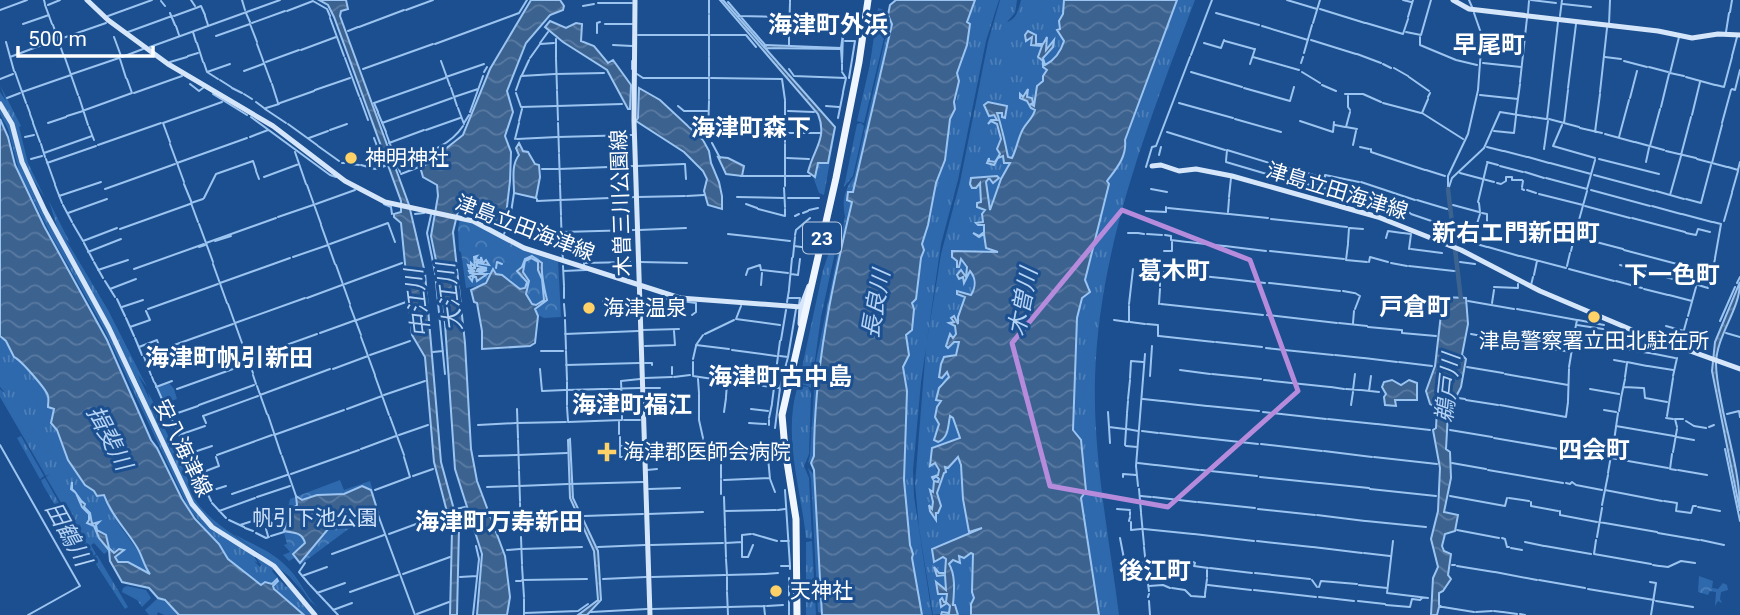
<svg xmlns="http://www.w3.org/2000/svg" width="1740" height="615" font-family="Roboto,'Noto Sans JP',sans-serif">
<defs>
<pattern id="grass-tufts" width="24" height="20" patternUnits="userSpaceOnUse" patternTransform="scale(1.75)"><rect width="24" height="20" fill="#2e69ad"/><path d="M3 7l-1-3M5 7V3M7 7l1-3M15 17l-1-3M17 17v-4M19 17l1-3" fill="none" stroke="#4d80b9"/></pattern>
<pattern id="forest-crowns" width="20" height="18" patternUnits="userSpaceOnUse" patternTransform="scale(1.75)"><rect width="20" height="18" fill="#2e69ad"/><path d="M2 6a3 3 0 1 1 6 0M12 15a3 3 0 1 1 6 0" fill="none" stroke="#4d80b9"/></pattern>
<pattern id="water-waves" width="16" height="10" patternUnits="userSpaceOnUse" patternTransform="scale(1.75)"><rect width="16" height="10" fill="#3c6290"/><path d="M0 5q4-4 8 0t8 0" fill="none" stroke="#597aa1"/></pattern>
</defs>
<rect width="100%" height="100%" fill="#1b4f8f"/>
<path fill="url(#grass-tufts)" d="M 975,0 L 999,0 L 986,41 L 958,180 L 941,244 L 921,382 L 913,470 L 914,496 L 932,615 L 922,615 L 911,557 L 913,554 C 909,544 910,534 908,523 C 901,479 903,436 907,391 C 908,383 902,374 904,365 C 907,348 908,353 906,335 L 910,332 L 914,317 L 911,303 L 916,299 L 923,253 L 922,244 L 928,225 L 936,183 L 945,160 L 950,119 L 957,98 L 957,73 L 967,45 L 970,24 L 967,20 Z
M 1000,0 L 1017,0 L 1015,13 L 1007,22 C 1017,19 1019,8 1021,0 L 1064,0 L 1063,14 L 1059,21 L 1060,29 L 1058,30 L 1064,41 C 1061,51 1054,60 1046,66 L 1043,58 L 1053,47 L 1054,41 L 1046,50 L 1047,42 L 1044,38 L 1043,44 L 1036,44 L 1036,35 L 1028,31 L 1025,35 L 1026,41 L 1032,37 L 1030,45 L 1042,46 L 1039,58 L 1043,61 L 1042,66 L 1048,68 L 1043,76 L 1043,81 L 1037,86 L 1034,106 L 1031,104 L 1032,101 L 1030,97 L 1027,98 L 1027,91 L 1024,97 L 1019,97 L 1027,101 L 1031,108 L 1036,109 C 1033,118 1027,122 1023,129 C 1018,138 1017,149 1012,158 L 1008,157 L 1004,143 L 1003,128 L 997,113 L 1002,113 L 1003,118 L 1006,116 L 1006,108 L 994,104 L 985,109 L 988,110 L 989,116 L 993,115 L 997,121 L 991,120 L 997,124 L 1001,139 L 997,149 L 1000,154 L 995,162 L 989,161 L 989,158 L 987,162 L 994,165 L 1003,155 L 1004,163 L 1010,163 L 1006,173 L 1015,174 L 1002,175 L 989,211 L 986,182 L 989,178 L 993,183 L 999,178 L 997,176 L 976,177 C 980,183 982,194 981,202 L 977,203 L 985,210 L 982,214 L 984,219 L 982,224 L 984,225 L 986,248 L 998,252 L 952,251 L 952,258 L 957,261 L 957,267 L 962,259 L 967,267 L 966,277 L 963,271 L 957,276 L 959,279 L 963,277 L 965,283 L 970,271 C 978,278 973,284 973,293 L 964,295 L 958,325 L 954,316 L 951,318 L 955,321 L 952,323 L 955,325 L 956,335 L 953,338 L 951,334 L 946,343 L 949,348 L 954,342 L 959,343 L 957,353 L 944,357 L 941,364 L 939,377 L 944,377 L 947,371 L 949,377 L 941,383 L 936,400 L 942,401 C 936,409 934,416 939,424 L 934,439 L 938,442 C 948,439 948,425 949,416 L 953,418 L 958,436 L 961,438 L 978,434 L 932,448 L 930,466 L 935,464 L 938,475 L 932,476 L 934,479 L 936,476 L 939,479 L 938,482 L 935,481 L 930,496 L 933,504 L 932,509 L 929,506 L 930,511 L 936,519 L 936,513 L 941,506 L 937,493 L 944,473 L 946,472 L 945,467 L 948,468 L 958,457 C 963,465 967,517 969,532 L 982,528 L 932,549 L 934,562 L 943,557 L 946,559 L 944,574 L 946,590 L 936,582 C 939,588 944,589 947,593 C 949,596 950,609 949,613 L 933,615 L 919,528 L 915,484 L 926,347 L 941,254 L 960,182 L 988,42 Z
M 1177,0 L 1195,0 C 1149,122 1099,245 1095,378 C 1093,458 1109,536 1119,615 L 1099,615 L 1081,498 L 1086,490 L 1073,430 L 1073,385 L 1077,318 L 1082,298 L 1090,288 L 1085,280 L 1109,184 L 1107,181 L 1126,148 L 1125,140 Z
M 878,8 L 884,10 L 882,18 L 886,30 L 864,123 L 857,121 L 870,64 Z
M 887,12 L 892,24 L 853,193 L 848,192 L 847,200 L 852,201 C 833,287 815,370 814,458 L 808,463 L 810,455 L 816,361 L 845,217 C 842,201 844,190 854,177 L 887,31 L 884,17 Z
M 0,85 L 21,126 L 19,127 L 28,163 L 45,198 L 25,167 L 14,128 L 0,102 L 0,92 L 6,101 Z
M 0,107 L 9,122 L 19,156 L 95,304 L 196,512 L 253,555 L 258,563 L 254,561 L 260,567 L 261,565 L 254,554 L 274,569 L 272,571 L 277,577 L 272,583 L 259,585 L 228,559 L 223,550 L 188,507 L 104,329 L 52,237 L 19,171 L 8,129 L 0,114 Z
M 861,123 L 864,126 L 853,176 L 844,187 L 857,124 Z
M 49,201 L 70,243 L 65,238 L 108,310 L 147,387 L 138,375 L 150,400 L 148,392 L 155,406 L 151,404 L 164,443 L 133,377 L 142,390 L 59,233 Z
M 838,226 L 840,229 L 821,317 L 811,388 L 805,385 L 798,386 L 823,270 Z
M 0,336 L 6,341 L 14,357 C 20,359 47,390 48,396 C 49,400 48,403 48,407 L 54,409 L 51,423 L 57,430 L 68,460 L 85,485 L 100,495 L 104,495 C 113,525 140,545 150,575 L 128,562 L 118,562 L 115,557 L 120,553 L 117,550 L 114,553 L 110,550 L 104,554 L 94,543 L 91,545 L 96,554 L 92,557 L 68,515 L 70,513 L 67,513 L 46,477 L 50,474 L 46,476 L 0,397 L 0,389 L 6,394 L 0,387 Z
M 801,386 L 808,387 L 811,393 L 809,454 L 804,466 L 809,478 L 812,539 L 806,538 C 801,490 783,436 797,389 Z
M 155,407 L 188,480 C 190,511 233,533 256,551 C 241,542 223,534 209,523 C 193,510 153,425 155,407 Z
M 21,436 L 44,476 L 40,479 L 17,438 Z
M 808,468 L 814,475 L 822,613 L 818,612 L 811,479 Z
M 45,478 L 90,558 L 87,560 L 43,485 L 41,480 Z
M 234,534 C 257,547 273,551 290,570 C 302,583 307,599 320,609 L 310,601 L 287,568 L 303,592 L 290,577 Z
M 812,541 L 816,615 L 806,615 L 806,542 Z
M 969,553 L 973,553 L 972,592 L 974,598 L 971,604 L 971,615 L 958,615 L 953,606 L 955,589 L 949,563 L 959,560 L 960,555 L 964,558 Z
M 97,555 L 128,607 L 125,609 L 92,558 Z
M 280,580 L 286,587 L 288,586 L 313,615 L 304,615 L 274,589 L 273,586 Z
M 127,586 L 146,590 L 151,598 L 142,607 L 137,600 L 122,592 L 123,588 Z
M 159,597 L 179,615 L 164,615 L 158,612 L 157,615 L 149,615 L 145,610 Z"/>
<path fill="url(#forest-crowns)" d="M 789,73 L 836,127 L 824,195 L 819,193 L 812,174 L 808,173 C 810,161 816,153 820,142 C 828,118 805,96 789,82 Z
M 460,219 L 469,221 L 518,247 L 558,260 L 561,317 L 544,318 L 538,315 L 537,311 L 526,294 L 527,288 L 520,289 L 502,275 L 497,274 L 494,269 L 482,285 L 466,288 L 461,252 L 459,251 L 458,229 Z
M 169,383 L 174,389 L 177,399 L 164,403 L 158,387 Z
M 340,480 L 344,490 L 370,481 L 379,513 L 347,530 L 300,565 L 294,558 L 289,561 L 283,555 L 290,552 L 284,545 L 287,544 L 283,529 L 290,499 Z
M 1699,576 L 1713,581 L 1712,588 L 1718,589 L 1723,583 L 1727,585 L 1728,590 L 1721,592 L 1720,599 L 1722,603 L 1718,601 L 1715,606 L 1716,592 L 1710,591 L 1708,595 L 1698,592 Z"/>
<path fill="url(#water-waves)" stroke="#9cc4f0" stroke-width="2" fill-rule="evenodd" d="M 319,0 L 346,0 L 348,9 L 341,11 L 340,16 L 409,205 L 425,273 L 441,462 L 459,528 L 457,615 L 450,615 L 452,531 L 434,462 L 425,357 L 412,335 L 401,223 L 394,217 L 394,214 L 401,212 L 401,201 L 334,17 L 328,5 Z
M 531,0 L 560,0 L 564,6 L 563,10 L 550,15 L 526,43 L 507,91 L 513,112 L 505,136 L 511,152 L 510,181 L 506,215 L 500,224 C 483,215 483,198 461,198 L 453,232 L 465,343 L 471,449 L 477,481 L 505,556 L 510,597 L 507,615 L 477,615 L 482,554 L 455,469 L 443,295 L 431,236 L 438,196 L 437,185 L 423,177 L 421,170 L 424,166 L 463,135 L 490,69 Z
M 720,0 L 723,0 L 764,47 L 766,45 L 841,48 L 843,34 L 842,63 L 841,49 L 765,48 L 835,127 L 828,163 L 818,163 L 815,177 L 808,172 C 813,150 828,138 818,114 Z
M 896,0 L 975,0 L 967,22 L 970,24 L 967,45 L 957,73 L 959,81 L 954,102 L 955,109 L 950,119 L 945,160 L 936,183 L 928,225 L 922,244 L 924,250 L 921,258 L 916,299 L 912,303 L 914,309 L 912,330 L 906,335 L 909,355 L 903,367 L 907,391 L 904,480 L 910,545 L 913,554 L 912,558 L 922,615 L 822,615 L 814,470 L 811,463 L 814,456 C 814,369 832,286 852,202 L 847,200 L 848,192 L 853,192 L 892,24 L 888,15 L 890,5 Z
M 1064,0 L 1177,0 L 1125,140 C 1127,157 1116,169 1107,181 L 1109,184 L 1085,280 L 1090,292 L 1082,298 L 1077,318 L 1073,430 L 1081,440 L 1086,491 L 1081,498 L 1099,615 L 971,615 L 971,604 L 974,598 L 972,592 L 973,554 L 971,553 L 964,558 L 959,556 L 960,563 L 953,560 L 949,564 C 956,575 954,593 953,605 L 955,605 L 958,615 L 941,615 L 942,612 L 949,613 L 950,606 L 947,603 L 941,607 L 940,600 L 942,598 L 944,602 L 946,602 L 947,594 L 938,594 L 936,582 L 946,590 L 945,575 L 937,576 L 934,567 L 939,573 L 945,573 L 946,559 L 943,557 L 934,562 L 932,549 L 982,528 L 969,532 L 963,499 L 961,465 L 958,457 L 948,468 L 945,467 L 946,472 L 944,473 L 937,493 L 941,506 L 938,513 L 936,513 L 936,520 L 930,511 L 929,505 L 932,509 L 933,502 L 930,490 L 933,492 L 934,481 L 938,482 L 939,479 L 936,476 L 933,479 L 932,477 L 938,475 L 939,470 L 935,463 L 930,466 L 932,448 L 960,438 L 953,418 L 950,416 C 948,425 949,438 938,442 L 934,440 L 939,424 L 935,417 L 937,407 L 941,401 L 936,400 L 939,388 L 949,377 L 947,372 L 942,378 L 939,377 L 941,364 L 944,357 L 956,355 L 959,342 L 954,342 L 948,348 L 946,346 L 950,334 L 953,338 L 956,334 L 955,326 L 949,323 L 954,322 L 951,318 L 954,316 L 958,324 L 958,317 L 965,297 L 957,294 L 957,291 L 971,295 C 976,287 976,278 970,271 L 964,283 L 963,277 L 959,279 L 957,275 L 961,270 L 966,277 L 967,267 L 961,259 L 959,267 L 957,267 L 957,261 L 952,257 L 952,251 L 998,252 L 986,248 L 984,234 L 979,237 L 973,233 L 979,236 L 984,232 L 984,225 L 978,225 L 976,223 L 983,222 L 982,214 L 985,210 L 977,207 L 977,203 L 981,202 L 980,183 L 976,188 L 972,188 L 970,184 L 971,178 L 997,176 L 999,178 L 993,183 L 989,178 L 986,182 L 990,210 L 1001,179 L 1010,163 L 1004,163 L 1003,156 L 998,158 L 994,165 L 987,163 L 989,158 L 989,161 L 995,162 L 1000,154 L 997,149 L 1001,139 L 997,124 L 991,121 L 988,124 L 991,120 L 997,120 L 994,115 L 989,116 L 984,105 L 988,102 L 1007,106 L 1005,118 L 1002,117 L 1002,113 L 997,113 C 1002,127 1005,142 1008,157 L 1012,158 C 1017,148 1018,138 1023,129 C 1027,122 1033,118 1035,110 L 1031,108 L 1027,101 L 1020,98 L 1020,94 L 1023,97 L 1028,89 L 1027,97 L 1032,98 L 1033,103 L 1031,104 L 1034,106 L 1037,86 L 1043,81 L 1043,76 L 1047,70 L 1043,67 L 1043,61 L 1038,57 L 1042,46 L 1031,45 L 1032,37 L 1026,41 L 1025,35 L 1028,31 L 1036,35 L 1036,44 L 1043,44 L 1047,37 L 1046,50 L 1054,40 L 1053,47 L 1043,58 L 1045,65 C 1055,60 1061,51 1064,41 L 1057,30 L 1060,29 L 1059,21 L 1063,14 Z
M 550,21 L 566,28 L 576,23 L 582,24 L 581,41 L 594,46 L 608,63 L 613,60 L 631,85 L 630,109 L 628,109 L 607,70 L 563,42 L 545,27 Z
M 639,88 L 660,100 L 703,140 L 709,151 L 711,163 L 719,182 L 722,196 L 722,209 L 708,205 L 704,191 L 707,179 L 703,171 L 684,152 L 636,121 L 638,118 Z
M 0,119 L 8,137 L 15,165 L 44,226 L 107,340 L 151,440 L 157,448 L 182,499 L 195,519 L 219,544 L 228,559 L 261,585 L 265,582 L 272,584 L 277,579 L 278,581 L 273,586 L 274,589 L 304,615 L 179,615 L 165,600 L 158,598 L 149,588 L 122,582 L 110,561 L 109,550 L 99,538 L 94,526 L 87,523 L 89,520 L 89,514 L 82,507 L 76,493 L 71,489 L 72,482 L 72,489 C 78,493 78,500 85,504 L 84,507 L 90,513 L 92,524 L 99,522 L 96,525 L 97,530 L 106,535 L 109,548 L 114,553 L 119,549 L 124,550 L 115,557 L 118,562 L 128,562 L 150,574 C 144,566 143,558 138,549 C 127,530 112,517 104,495 L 97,496 L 94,491 L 85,485 L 68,460 L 57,430 L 51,423 L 54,409 L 48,407 C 48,403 49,400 48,396 C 47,390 20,359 14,357 L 6,341 L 0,336 Z
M 519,143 L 523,151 L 528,152 L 535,164 L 539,165 L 540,177 L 536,198 L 514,193 C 514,180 511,165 519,155 L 516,148 Z
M 718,157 L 728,158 L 744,166 L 742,176 L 726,174 Z
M 477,256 L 475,259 L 479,260 L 476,262 L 481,262 L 481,257 L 483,263 L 486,260 L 489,265 L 477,263 L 477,266 L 487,268 L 478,269 L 477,271 L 487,270 L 477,274 L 487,274 L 477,281 L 476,277 L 473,277 L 472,281 L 469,277 L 476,274 L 469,273 L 475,271 L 468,271 L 475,268 L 469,268 L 468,265 L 471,266 L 471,263 L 475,267 L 474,257 Z
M 532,256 L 542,263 C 541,273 544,288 547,300 L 535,309 L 538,316 L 535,343 L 530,346 L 482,349 L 482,331 L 477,303 L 474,302 L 471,290 L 486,283 L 493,269 L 496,274 L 502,275 L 520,289 L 525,288 L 527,282 L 517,271 L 522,267 L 525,259 ZM 531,258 L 538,262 L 538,270 L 542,279 L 544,300 L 536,305 L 532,304 L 526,294 L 529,281 L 523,272 L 525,261 Z
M 1740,282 C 1740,310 1717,334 1716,363 C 1716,379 1720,395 1723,411 C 1730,444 1740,477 1740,511 L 1712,371 L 1715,342 Z
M 1443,297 L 1466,298 L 1468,324 L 1462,355 L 1466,359 L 1461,387 L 1448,413 L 1446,449 L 1450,452 L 1451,478 L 1444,512 L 1458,515 L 1455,531 L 1445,534 L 1442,546 L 1444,551 L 1451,554 L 1448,575 L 1451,579 L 1443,591 L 1439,593 L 1439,605 L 1442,607 L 1439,607 L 1437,615 L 1431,615 L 1433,578 L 1438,567 L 1431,539 L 1438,511 L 1440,468 L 1433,430 L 1436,428 L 1437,409 L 1430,404 L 1426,391 L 1435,366 Z
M 1409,380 L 1417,383 L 1417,400 L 1395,400 L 1396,406 L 1385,405 L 1384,397 L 1386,394 L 1382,387 L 1384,382 L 1392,380 L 1401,385 Z
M 570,439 L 573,498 L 598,551 L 601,600 L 587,615 L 578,615 L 598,600 L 594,551 L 570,498 L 568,440 Z
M 362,486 L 371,490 L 378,512 L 372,513 L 365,509 L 328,529 L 300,563 L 293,554 L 305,543 C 302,531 292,533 284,531 L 291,511 L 297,505 L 296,496 L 302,500 L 317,495 L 344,494 Z"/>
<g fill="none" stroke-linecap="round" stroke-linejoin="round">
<path stroke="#9cc4f0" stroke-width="2" d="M 44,0 L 45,4
M 191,0 L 195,6
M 242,0 L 245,10
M 709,0 L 709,13
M 1287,0 L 1317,9
M 1403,0 L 1411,2
M 1469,0 L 1472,7
M 1531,0 L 1556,3
M 161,1 L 165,6
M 728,2 L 752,30
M 790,2 L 790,0
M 598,3 L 632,3
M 1563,4 L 1591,7
M 45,5 L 52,24
M 48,5 L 60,0
M 583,6 L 594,4
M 196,8 L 201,6 L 205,15
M 1320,9 L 1365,23
M 0,10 L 27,0
M 406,10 L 433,0
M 287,11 L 313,1 L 327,9 L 330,16
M 1730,12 L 1732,0
M 170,13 L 175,25
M 246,13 L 250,22
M 1216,13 L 1259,25
M 1528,13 L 1529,1
M 108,16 L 152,0
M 174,16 L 196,8
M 205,16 L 208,25
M 739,16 L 787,17
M 1560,16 L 1562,0
M 789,17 L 842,19
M 1408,17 L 1413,0
M 330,18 L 344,56
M 252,23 L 285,11
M 1313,23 L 1320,0
M 1366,23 L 1403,34 L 1408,19
M 23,24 L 49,15
M 605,24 L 632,24
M 1609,24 L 1610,0
M 53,25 L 63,54
M 176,26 L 179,35
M 1262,26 L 1308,40
M 359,27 L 404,10
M 348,31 L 358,27
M 753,31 L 766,46
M 789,31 L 790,3
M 128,32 L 172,16
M 193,32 L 196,42
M 1406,32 L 1421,35 L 1431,0
M 1726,32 L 1729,13
M 597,33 L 597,23 L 600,22
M 638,35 L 709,35
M 711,35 L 746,35 L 756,47
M 216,36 L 250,24 L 257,42
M 114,37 L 121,56
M 1420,37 L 1420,45 L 1456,60 L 1477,65
M 1679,37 L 1670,73 L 1684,76
M 60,39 L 106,23
M 556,39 L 556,58
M 1311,40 L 1356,54
M 845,41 L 855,41 L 849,78
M 1225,41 L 1254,49
M 6,42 L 14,71
M 197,43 L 203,62
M 540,43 L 548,32
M 1204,43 L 1221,48 L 1224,40
M 257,44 L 271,82
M 435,44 L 519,13 L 527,0
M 613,45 L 632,46
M 789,45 L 789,32
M 150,47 L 280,0
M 301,50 L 336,37
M 1304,53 L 1312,25
M 1357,54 L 1381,63
M 64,55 L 78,95
M 1191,55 L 1212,0
M 188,56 L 198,53
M 709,56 L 709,15
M 1732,56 L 1737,37
M 10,57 L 58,39
M 122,57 L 143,49
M 1253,57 L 1299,70
M 1605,57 L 1621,59
M 345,58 L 359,96
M 530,58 L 540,44 L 554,43
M 120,59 L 126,78
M 556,59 L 557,89
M 441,61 L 450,86
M 1624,61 L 1647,67
M 170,62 L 187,57
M 266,62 L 299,50
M 204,63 L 207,72 L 218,79
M 1301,63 L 1303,57
M 1483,63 L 1521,67
M 1250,64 L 1255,49
M 1383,64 L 1391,68
M 1649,67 L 1668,72
M 1394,68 L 1408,76
M 363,69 L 433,44
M 632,69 L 632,61
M 789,69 L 794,76 L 846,78
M 842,70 L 842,64
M 244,71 L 263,64
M 15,72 L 26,103
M 207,72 L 230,64
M 484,72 L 487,67
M 842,72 L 846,78 L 843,92
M 1191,72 L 1242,87
M 1302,72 L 1320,83
M 72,74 L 119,58
M 556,74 L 604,73
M 637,74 L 643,78 L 709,78
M 522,75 L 529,60
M 709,76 L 709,57
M 446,77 L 484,64
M 1409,77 L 1429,91
M 1686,77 L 1715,85
M 711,78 L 782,79 L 785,100
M 0,79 L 13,74
M 127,79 L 132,93
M 220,80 L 231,87
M 1520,82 L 1527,18
M 190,84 L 199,91 L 203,88
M 272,84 L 278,103
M 1322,85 L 1336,91
M 1716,85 L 1724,87 L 1732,57
M 232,88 L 242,93
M 451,88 L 457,106
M 1244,88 L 1290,101 L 1294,87
M 1568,88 L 1576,24
M 1732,89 L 1735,90 L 1740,70
M 315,90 L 350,78
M 516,90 L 521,76 L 555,74
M 557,91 L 558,120
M 22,92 L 71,75
M 1600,92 L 1607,28
M 134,93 L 182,76
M 516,93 L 521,107 L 556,106
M 213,94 L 247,115
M 244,94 L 252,99
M 1345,94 L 1363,94 L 1381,102
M 1480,95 L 1518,99
M 1348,96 L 1348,107 L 1350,110
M 79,97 L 88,125
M 454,97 L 478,89
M 1428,97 L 1430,93
M 7,98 L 20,93
M 360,98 L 368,120
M 1630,98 L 1637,71
M 709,99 L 709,79
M 1428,99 L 1422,113 L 1463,139
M 256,102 L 264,108
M 280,103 L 314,91
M 1179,103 L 1233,118
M 1383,103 L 1421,113
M 27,105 L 30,113
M 557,106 L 622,104
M 678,106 L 684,111 L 707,111
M 826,106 L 839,107
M 1661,107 L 1669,74
M 266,108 L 279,104
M 458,108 L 464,124
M 265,109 L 286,123
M 85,110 L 132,93
M 788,111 L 814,112
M 378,112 L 374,103 L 445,78
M 470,112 L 483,76
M 1350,112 L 1346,127 L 1357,129
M 378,113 L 386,132
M 1516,113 L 1520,84
M 30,114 L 33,122
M 1692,115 L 1700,82
M 67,116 L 83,111
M 251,117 L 330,175 L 336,177
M 1533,117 L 1546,119
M 838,118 L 843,93
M 1235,119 L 1281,132
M 1547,119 L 1558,22
M 1549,119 L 1579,127
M 519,121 L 522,109
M 1300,121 L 1333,132 L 1334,122
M 711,122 L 784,122
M 33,123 L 40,142
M 48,123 L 66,117
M 163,123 L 222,102
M 163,123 L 170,142
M 382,123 L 452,98
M 464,123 L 469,115
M 558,123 L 559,152
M 1564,123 L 1568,90
M 1722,123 L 1731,90
M 288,124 L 317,145
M 1335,125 L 1345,127
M 1562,125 L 1553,146 L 1595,158
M 89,127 L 94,140
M 1580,128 L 1602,133
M 330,130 L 347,124
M 426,130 L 460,118
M 1494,131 L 1514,133 L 1516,116
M 1167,132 L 1225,150
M 1595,132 L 1600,94
M 386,133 L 393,152
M 788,133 L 821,133
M 1605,134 L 1634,142
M 25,137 L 34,135
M 250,137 L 268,130
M 558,137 L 632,135
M 708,137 L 709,101
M 1619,137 L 1629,100
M 309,138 L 328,131
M 374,138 L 384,165
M 515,139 L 519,123
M 517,139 L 557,137
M 785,142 L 785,101
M 1635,142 L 1664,150
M 389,143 L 424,130
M 712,143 L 720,158
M 41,144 L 45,157
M 170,144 L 184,182
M 98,145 L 161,123
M 1353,145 L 1356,131
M 318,146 L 339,161
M 1650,146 L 1660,109
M 1360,147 L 1369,149
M 1487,147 L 1503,151
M 1371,149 L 1371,152 L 1425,170
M 1544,149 L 1548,121
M 1504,151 L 1527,157
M 1666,151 L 1696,158
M 295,152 L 306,184
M 44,153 L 92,136
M 393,154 L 400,172
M 559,154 L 560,183
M 1159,155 L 1161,147
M 1681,155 L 1691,117
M 1528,157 L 1549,163
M 787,158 L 809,159
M 31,159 L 42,156
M 46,159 L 55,184
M 1599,159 L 1659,174
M 1697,159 L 1727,167
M 1226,161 L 1227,150 L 1273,164
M 1226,162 L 1270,175
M 1487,162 L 1498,165
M 1646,162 L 1649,148
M 47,163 L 96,146
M 177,163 L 247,138
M 342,163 L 345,163
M 396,163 C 421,154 448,149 463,126
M 1550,163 L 1591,174
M 1712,163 L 1722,125
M 351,164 L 359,165
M 685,164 L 686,179
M 1276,164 L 1324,178
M 361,165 L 375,169 L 385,166
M 637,166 L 684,164
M 1500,166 L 1523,172
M 1146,167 L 1152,147 L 1156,146 L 1190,57
M 1728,167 L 1738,170 L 1740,162
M 542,169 L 558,169
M 559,169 L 634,166
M 1426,170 L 1445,176
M 256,171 L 259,179
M 1525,172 L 1544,178
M 1460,173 L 1494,182
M 401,174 L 419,167
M 1594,175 L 1654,191
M 741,176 L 810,176
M 264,177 L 299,164
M 1274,177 L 1311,185
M 1325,178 L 1325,175 L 1359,182
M 1546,178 L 1587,189
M 1361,182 L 1415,200
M 1497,183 L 1501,184 L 1506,181 L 1506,177 L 1512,177 L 1512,180 L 1522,180
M 184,184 L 191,201
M 1312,184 L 1322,186
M 55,185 L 62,203
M 307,185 L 321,224
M 560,185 L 561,215
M 785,186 L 785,144
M 1449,187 L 1452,178 L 1484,148 L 1500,112 L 1531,117
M 1522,187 L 1523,181
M 784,188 L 785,207
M 1323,188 L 1354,194
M 105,189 L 175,164
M 1151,189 L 1167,192
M 1448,189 L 1448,176 L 1468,134 L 1478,90 L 1482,36 L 1474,13
M 1522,189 L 1524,190
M 1587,189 L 1595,160
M 1527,190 L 1536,193
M 1591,190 L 1650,206
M 1656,191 L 1684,199
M 1732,192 L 1738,171
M 1356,194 L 1372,197 L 1372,205
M 1539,194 L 1583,205
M 1670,195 L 1681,156
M 59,196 L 101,182
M 687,196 L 704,195
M 638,197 L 685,196
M 737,197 L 784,198
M 1229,197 L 1231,178
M 204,198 L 216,174 L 253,161 L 256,170
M 788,198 L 819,198
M 537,199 L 537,201 L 559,200
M 1686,199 L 1701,203 L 1711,165
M 560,200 L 635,197
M 1417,200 L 1447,209
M 1478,202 L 1487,164
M 1479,203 L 1480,212
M 316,204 L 355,190
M 384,204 L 391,207 L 392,214
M 746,204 L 757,208
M 63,205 L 72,222
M 1373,205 L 1410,213
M 1453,205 L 1479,212
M 1585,206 L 1630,218
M 1652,206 L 1681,214
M 1168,208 L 1228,214
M 758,209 L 785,216 L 785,209
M 809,210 L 818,208
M 1449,210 L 1450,210
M 1146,211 L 1166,212 L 1166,207
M 1228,212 L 1229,199
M 68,213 L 107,199
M 803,213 L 808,211
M 1482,213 L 1487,214 L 1487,224 L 1494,226
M 415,214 L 424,213
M 1229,214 L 1268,218
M 1411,214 L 1449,227
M 1682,214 L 1712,222
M 431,215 L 427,233 L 435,272 L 445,374
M 795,216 L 799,214
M 278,217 L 313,205
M 561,217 L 562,248
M 1632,218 L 1685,232
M 1271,219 L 1347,227
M 1579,220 L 1587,191
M 1724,221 L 1732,193
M 198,222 L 191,203 L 203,199
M 1713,222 L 1721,224 L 1715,258
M 73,224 L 83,241 L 117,228
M 199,224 L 213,262
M 321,225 L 335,264
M 1533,226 L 1547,229
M 1450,227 L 1452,227
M 1476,227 L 1480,214
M 1350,228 L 1363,229
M 120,229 L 190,204
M 639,230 L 686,228
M 1549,230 L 1575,237
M 562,232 L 635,230
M 1128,233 L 1137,233
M 1138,233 L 1144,234
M 1403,233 L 1411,234 L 1409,249
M 1686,233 L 1696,235 L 1698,229 L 1710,232
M 504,234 L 510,219 L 514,193
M 728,234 L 790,241
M 1147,234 L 1162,235
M 795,235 L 796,230 L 810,218
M 1165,235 L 1171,236 L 1171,240 L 1187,242
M 1577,237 L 1623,249
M 1386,238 L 1388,231 L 1402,233
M 1456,238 L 1487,247
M 215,241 L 231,236
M 1188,242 L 1224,246
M 84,243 L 93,260
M 206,243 L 276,218
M 1348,243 L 1349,228
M 1472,243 L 1476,228
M 330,244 L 388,223 L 395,242
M 1348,244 L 1346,260 L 1367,262
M 794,246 L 809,248 L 816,226
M 1225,246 L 1266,251
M 199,247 L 205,245
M 1488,247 L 1519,256
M 562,249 L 563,259
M 1411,249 L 1442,253
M 1624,250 L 1677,264
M 1164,251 L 1172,251 L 1172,242
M 1270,251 L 1344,259
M 1571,251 L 1578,222
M 88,252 L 121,239
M 1520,256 L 1566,268
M 293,257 L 328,245
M 793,257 L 795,237
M 94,262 L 103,278
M 640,262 L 687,263
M 1369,262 L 1370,257 L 1388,262
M 1460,262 L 1475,264
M 1391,263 L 1407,266
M 213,264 L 227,303
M 1678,264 L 1700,270
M 336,265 L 350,304
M 1620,265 L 1673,279
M 563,266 L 564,286
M 584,266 L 584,263 L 630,262
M 1409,266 L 1454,271
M 1567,266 L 1570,253
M 496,268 L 497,262 L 502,264
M 134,269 L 204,244
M 1569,269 L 1614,281
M 98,270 L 128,260
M 1146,270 L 1160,272
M 563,271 L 586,270
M 1456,271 L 1458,272
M 1164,272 L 1221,278
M 791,274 L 798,275 L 800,259
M 746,275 L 748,269 L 760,265 L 761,270 L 788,273
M 1534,275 L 1537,261
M 1222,278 L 1265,283
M 1674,279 L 1696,285
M 105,281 L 115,297
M 1616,281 L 1642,288
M 220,283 L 290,258
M 1269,283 L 1340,291
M 1737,283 L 1740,277
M 345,284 L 402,263
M 761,285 L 762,273
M 1531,285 L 1533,277
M 1698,285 L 1708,288 L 1715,259
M 1160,286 L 1160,283
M 564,287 L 564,298
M 1494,287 L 1518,288 L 1518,284
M 110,289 L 136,279
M 789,289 L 792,258
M 1644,289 L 1668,295
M 1343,291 L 1354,293
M 1355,293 L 1360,296 L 1355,309
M 1669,295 L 1692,301
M 307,298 L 342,285
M 788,298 L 800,298 L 799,305
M 1406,298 L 1440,302
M 117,299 L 125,316
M 642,300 L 668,299 L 668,297 L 676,300
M 603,301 L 636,300
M 681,301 L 696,303 L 696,312 L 692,315
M 1468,301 L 1514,309
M 787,302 L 789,290
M 1492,303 L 1494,290
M 228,304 L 242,343
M 564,304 L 565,316
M 1129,304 L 1133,269
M 1159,304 L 1160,289
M 1161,304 L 1217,310
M 350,306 L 361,335
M 741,306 L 736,319 L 780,325
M 122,307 L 143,300
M 148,309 L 218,284
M 1517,309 L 1577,320 L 1574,335
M 1218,310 L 1263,315
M 1267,315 L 1337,323
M 1688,316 L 1696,287
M 126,318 L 134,336
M 357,320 L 406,302
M 565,320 L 566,349
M 1114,320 L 1128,322
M 1578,320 L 1604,325
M 1129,321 L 1129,306
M 1720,321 L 1735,287
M 1130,322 L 1145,324
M 235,323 L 305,298
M 1339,323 L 1367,326
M 1353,323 L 1354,311
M 1147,324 L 1158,325 L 1158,336
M 1577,325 L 1603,329
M 1666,326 L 1684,331 L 1680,346
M 130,327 L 150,320 L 146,311
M 1368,327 L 1401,330
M 642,330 L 679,329
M 1402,330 L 1402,333 L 1436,336
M 1605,330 L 1615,331 L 1613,345
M 1684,330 L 1687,319
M 320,333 L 356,320
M 1726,333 L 1740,337
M 565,334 L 638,331
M 705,334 L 734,320
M 1471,334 L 1509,341
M 703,335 L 696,345 L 729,349
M 1159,336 L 1214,342
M 361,337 L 375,375
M 135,338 L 142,355
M 781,340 L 786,310
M 1216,342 L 1262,347
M 1511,342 L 1571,352
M 242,344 L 253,373
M 645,346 L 675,345 L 674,331
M 1613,346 L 1627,349
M 139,347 L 157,340 L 160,349
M 1266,348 L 1333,355
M 163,349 L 233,324
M 732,350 L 776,356
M 1630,350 L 1649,353
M 541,351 L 563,351
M 566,351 L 567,380
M 433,352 L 443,351
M 1650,353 L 1675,358
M 370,355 L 410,341
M 1335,355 L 1363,358
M 144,357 L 151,375
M 788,357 L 796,309
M 1364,358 L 1397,362
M 247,359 L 317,334
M 693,359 L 696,346
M 1614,360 L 1625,362
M 1399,362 L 1432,366
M 1627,362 L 1647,366
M 645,363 L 652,363 L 652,365
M 566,365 L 639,363
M 148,366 L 164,360
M 1648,366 L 1673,370
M 672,367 L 672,374
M 1467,367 L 1503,373
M 1569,367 L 1574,337
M 333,369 L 368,356
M 540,369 L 542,391 L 565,390
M 1180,370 L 1210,374
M 776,371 L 780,341
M 1212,374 L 1261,379
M 1505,374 L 1568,385
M 253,375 L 256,384
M 693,375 L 693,362
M 375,376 L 389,415
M 693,376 L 726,381
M 1150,376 L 1152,346
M 1673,376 L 1677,358
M 152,377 L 154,382
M 674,377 L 690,375
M 1625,377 L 1627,363
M 645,378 L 672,377
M 1130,378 L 1131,361 L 1143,362
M 698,379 L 699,393
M 1264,380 L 1330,387
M 727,381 L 772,387
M 567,382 L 567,405
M 155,383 L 164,404
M 257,386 L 267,414
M 156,387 L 172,381
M 1331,387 L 1344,389
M 1624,387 L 1643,388
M 644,388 L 660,388
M 774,388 L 780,388 L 775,428
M 780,388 L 788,357 L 780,356
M 1644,388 L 1645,398 L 1667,402
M 177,389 L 247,364
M 1346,389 L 1360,390
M 1590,389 L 1619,394
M 566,390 L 640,388
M 1353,390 L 1355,374
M 1361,390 L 1379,392
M 1369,391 L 1371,376
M 699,394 L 699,420 L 703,438
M 260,395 L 330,369
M 384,395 L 425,381
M 726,397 L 727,383
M 1458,398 L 1465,399
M 1621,398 L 1625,379
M 1128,399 L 1130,380
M 1143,399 L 1162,401
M 1466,400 L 1498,405
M 645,401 L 660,401
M 1163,401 L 1207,406
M 1568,401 L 1569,369
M 622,403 L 621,381 L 640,379
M 772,403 L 776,372
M 199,405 L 254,385
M 1351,405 L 1353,392
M 1500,405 L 1566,417 L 1568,402
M 1208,406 L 1259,411
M 165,407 L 174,424
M 567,407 L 568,421
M 347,409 L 382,396
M 517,409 L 518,438
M 751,409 L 768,411
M 1604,410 L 1616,412
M 1619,411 L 1621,399
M 724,412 L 726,398
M 1108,412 L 1109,427 L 1125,429
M 1263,412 L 1326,419
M 1127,413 L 1128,401
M 1727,414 L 1739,411 L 1740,417
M 268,415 L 281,454
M 169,416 L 198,406
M 1667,416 L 1673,378
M 390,417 L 404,455
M 769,418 L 772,404
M 1666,418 L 1673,419
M 1328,419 L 1376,424
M 624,420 L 640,420
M 619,421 L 619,434
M 1686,421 L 1694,426 L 1706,428
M 568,422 L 622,420 L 622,405
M 206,423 L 203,416 L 258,396
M 517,423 L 566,422
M 749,423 L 766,424
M 1377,424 L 1430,430
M 478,425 L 516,423
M 769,425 L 769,420
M 175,426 L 183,443
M 1616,426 L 1674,436
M 1109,427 L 1110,443
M 1677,427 L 1675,419 L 1683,419
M 1709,427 L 1714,425
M 1127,429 L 1138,431
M 1450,430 L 1492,437
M 1142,431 L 1158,433
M 1160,433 L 1203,438
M 179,435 L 205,426
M 274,435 L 344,410
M 399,435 L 428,425
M 620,437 L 620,457 L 642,457
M 1677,437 L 1694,440
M 1204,438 L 1258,444
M 1494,438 L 1570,451
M 518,440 L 519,469
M 703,440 L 707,449 L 718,449
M 1614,441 L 1618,413
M 1261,444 L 1322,451
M 0,445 L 80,586 L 28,615
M 1125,445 L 1127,414
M 184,446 L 192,463
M 621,446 L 641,445
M 1126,446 L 1137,447
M 361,449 L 396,436
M 721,449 L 759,448 L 759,457 L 768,456
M 1725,449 L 1740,521
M 719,450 L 721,463
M 1324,451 L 1372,457
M 1571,451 L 1608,458
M 1673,452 L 1677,429
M 188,454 L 212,446
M 1672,454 L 1670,469 L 1676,470
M 217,455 L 272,435
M 518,455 L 567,453
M 282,456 L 296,496
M 479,456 L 517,455
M 768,457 L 770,479 L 775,492
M 1374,457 L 1437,464
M 1611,458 L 1668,468
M 1138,463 L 1155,465
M 1452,463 L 1486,469
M 193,465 L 202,482
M 721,465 L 721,478
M 1156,465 L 1199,470
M 647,470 L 657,469
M 1201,470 L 1257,476
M 1488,470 L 1563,483
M 1678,470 L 1707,475
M 519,471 L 520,501
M 1608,473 L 1613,444
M 198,474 L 219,466 L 216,457
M 291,474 L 359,450
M 413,476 L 433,469
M 1123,477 L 1123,474 L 1136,475
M 1260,477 L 1319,483
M 721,480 L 721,494
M 724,480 L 769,478
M 1320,483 L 1369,488
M 1566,483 L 1570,484 L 1572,482 L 1576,485 L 1602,490
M 203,484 L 211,501
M 570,484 L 643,482
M 519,486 L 568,484
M 1138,486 L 1136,466 L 1145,354
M 487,487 L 517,486
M 649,489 L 680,488
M 1139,489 L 1141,512
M 1370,489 L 1436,496
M 375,490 L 410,477 L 404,457
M 785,490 L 790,566
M 1605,490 L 1662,501
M 207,492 L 226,486
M 232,494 L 287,475
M 1141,496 L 1151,497
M 1450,496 L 1505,506 L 1507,498
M 257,497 L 290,486
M 724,497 L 725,526
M 1153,497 L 1196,502
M 1509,498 L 1529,501
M 1664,501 L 1677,503 L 1676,511 L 1691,513 L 1693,506 L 1696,506
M 1198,502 L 1255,508
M 1531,502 L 1531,506 L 1558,511
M 212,503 L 226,518
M 520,503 L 521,530
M 1602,505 L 1608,475
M 1698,507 L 1720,511
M 456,509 L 465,507
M 1117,509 L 1130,510
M 1258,509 L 1315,515
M 778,510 L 785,509
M 219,511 L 255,498
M 725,511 L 776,510
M 1560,511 L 1560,515 L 1597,522
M 377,512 L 415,615
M 1141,513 L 1144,545
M 648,514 L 703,512
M 1130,515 L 1130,512
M 1317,515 L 1365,521
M 584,516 L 643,514
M 264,518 L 286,510
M 520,518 L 575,516
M 500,519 L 519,518
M 229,520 L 244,527
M 1129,521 L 1130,517
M 1366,521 L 1426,527
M 1131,522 L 1131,530 L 1141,529
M 1599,522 L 1657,532
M 240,525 L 262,518 L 264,524
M 245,528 L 253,531
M 725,528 L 726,557
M 266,529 L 268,536
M 1144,529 L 1193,534
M 1457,530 L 1499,538
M 256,533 L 266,538 L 269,537
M 1658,533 L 1699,540
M 389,534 L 446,513
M 753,534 L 777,541
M 1194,534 L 1254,541
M 271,536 L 284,532
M 521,537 L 522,564
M 1597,537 L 1602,508
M 1120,538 L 1125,564
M 1502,538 L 1505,539 L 1507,547 L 1509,547
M 1596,540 L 1594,554 L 1651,564
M 1701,540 L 1724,545
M 781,541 L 789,541
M 1257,541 L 1312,547
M 1393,541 L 1387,593 L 1428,598
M 742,542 L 742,557 L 747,557
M 1525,542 L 1544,546
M 726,543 L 742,542 L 742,535 L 751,534
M 651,545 L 723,543
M 1545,546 L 1591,554
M 598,547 L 645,545
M 1144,547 L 1147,575
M 1313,547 L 1362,553
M 1511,548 L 1522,550
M 521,549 L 582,547
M 507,550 L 520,549
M 1364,553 L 1390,556
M 332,554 L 384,535
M 748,557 L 753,545
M 726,559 L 727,575
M 1156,561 L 1170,560 L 1187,565 L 1189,560 L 1195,563 L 1194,566 L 1208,568
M 1147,562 L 1155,561
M 305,563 L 299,572 L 309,584
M 1136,563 L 1144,562
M 1452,565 L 1455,565
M 1653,565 L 1659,566
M 522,566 L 524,597
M 781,566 L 790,566 L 790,569
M 1457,566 L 1494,572
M 1660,566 L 1668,567 L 1681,561 L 1695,563
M 1210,568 L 1252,573
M 1495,572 L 1537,580
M 1255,573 L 1310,579
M 403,574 L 450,557
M 765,574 L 778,573
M 726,575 L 764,574
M 302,576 L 327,567
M 460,577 L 477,576
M 652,577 L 725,575
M 727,577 L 727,590
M 1147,577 L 1149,591
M 1207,577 L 1207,570
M 789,578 L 789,615
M 603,579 L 646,577
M 1127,579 L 1125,564 L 1133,563
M 522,580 L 587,579
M 1312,580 L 1317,587
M 1539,580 L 1585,588
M 516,581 L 521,581
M 1650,582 L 1656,583 L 1651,615
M 310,585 L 325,601
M 1208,585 L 1251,590
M 1359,585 L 1387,588
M 1149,586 L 1163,585 L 1170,588
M 1319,587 L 1321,581 L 1357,584
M 1172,588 L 1185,590 L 1191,596 L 1205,597 L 1205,595
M 1588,589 L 1654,600
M 771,590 L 771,598
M 1254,590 L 1316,597
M 350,592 L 398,575
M 727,592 L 728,615
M 317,593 L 345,583
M 1205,594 L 1207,579
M 1148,597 L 1149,594
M 1319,597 L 1354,601
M 524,599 L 524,615
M 1149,601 L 1150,615
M 1358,601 L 1385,604
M 1656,601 L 1693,607
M 326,602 L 338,615
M 1386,605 L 1410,607 L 1412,599 L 1420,600 L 1422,598
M 764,606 L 765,615
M 767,606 L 783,605
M 728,607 L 765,606
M 1443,607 L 1474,612
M 652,609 L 726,607
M 333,610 L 352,603
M 1494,611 L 1502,612
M 591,612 L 647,609
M 1476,612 L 1492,611
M 1503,612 L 1517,614
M 524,613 L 578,611 L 588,604
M 417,614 L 449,602
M 1520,614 L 1525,615
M 473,615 L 479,559 L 476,546"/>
<path stroke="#3c6290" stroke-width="4.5" d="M 1448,189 L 1461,300"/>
<path stroke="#d6e6fa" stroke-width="5" d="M 87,0 L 108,20 L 168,64 L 273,126 L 345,181 L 385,202 L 473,221 L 524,248 L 680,298 L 801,307
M 635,0 L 634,121 L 650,615
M 1453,0 L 1469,9 L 1658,31 L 1692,38 L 1718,34 L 1740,35
M 0,104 L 12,124 L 22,162 L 45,211 L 109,328 L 192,504 L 212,527 L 274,566 L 315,615
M 1152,166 L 1161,165 L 1179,171 L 1196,169 L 1232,176 L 1378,217 L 1461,250 L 1540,291 L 1632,330 L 1740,369
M 800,324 L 801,307 L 809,286"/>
<path stroke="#f0f6ff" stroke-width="7" d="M 797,615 L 796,519 L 785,449 L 782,415 L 836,178 L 859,62 L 868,0"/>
</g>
<path fill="none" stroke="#b68bdc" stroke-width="5" stroke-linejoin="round" d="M 1122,210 L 1250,260 L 1298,391 L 1168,507 L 1050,486 L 1012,343 Z"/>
<g fill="#ffd166" stroke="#1b4f8f" stroke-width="2.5">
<circle cx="351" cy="158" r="7"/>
<circle cx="589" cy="308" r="7"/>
<circle cx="1594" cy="317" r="7"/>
<path d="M603.5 441.5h7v7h7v7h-7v7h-7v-7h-7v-7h7z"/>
<circle cx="776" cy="591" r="7"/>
</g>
<g text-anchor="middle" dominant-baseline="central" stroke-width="6" stroke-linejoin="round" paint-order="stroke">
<rect fill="#1b4f8f" stroke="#bbcadd" stroke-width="2" x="803" y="222.5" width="38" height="31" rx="5"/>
<g font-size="19" font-weight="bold" fill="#fff">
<text x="822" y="238">23</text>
</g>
<g font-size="21" fill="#fff" stroke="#1b4f8f" text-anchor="start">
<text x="365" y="158">神明神社</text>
<text x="603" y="308">海津温泉</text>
<text x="1594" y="341" text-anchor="middle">津島警察署立田北駐在所</text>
<text x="623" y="452">海津郡医師会病院</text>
<text x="790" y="591">天神社</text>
</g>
<g font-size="21" fill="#fff" stroke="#1b4f8f">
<text transform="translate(1337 191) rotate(17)">津島立田海津線</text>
<text transform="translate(621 203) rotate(-92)">木曽三川公園線</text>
<text transform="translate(525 228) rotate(21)">津島立田海津線</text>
<text transform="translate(183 448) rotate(64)">安八海津線</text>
</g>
<g font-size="21" fill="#cfe3fa" stroke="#1b4f8f">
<text x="315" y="518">帆引下池公園</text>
</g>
<g font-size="23" font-style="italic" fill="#b5d3f5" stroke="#1b4f8f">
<text transform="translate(450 297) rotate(-97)">大江川</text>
<text transform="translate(1023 302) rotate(-79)">木曽川</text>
<text transform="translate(418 303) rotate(-97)">中江川</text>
<text transform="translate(876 304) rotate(-80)">長良川</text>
<text transform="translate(1448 388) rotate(-84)">鵜戸川</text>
<text transform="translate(109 438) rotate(62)">揖斐川</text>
<text transform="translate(68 534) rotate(61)">田鶴川</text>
</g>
<g font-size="24" font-weight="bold" fill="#fff" stroke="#1b4f8f">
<text x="828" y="25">海津町外浜</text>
<text x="1489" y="45">早尾町</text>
<text x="751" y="128">海津町森下</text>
<text x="1516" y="233">新右エ門新田町</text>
<text x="1174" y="271">葛木町</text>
<text x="1672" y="275">下一色町</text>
<text x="1415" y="307">戸倉町</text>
<text x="229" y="358">海津町帆引新田</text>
<text x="780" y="377">海津町古中島</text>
<text x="632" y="405">海津町福江</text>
<text x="1594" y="450">四会町</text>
<text x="499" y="522">海津町万寿新田</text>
<text x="1155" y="571">後江町</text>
</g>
</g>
<path d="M18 46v10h135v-10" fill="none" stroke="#ffffff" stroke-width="3.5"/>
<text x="28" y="46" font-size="21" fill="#ffffff" stroke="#1b4f8f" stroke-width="5" paint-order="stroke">500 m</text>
</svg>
